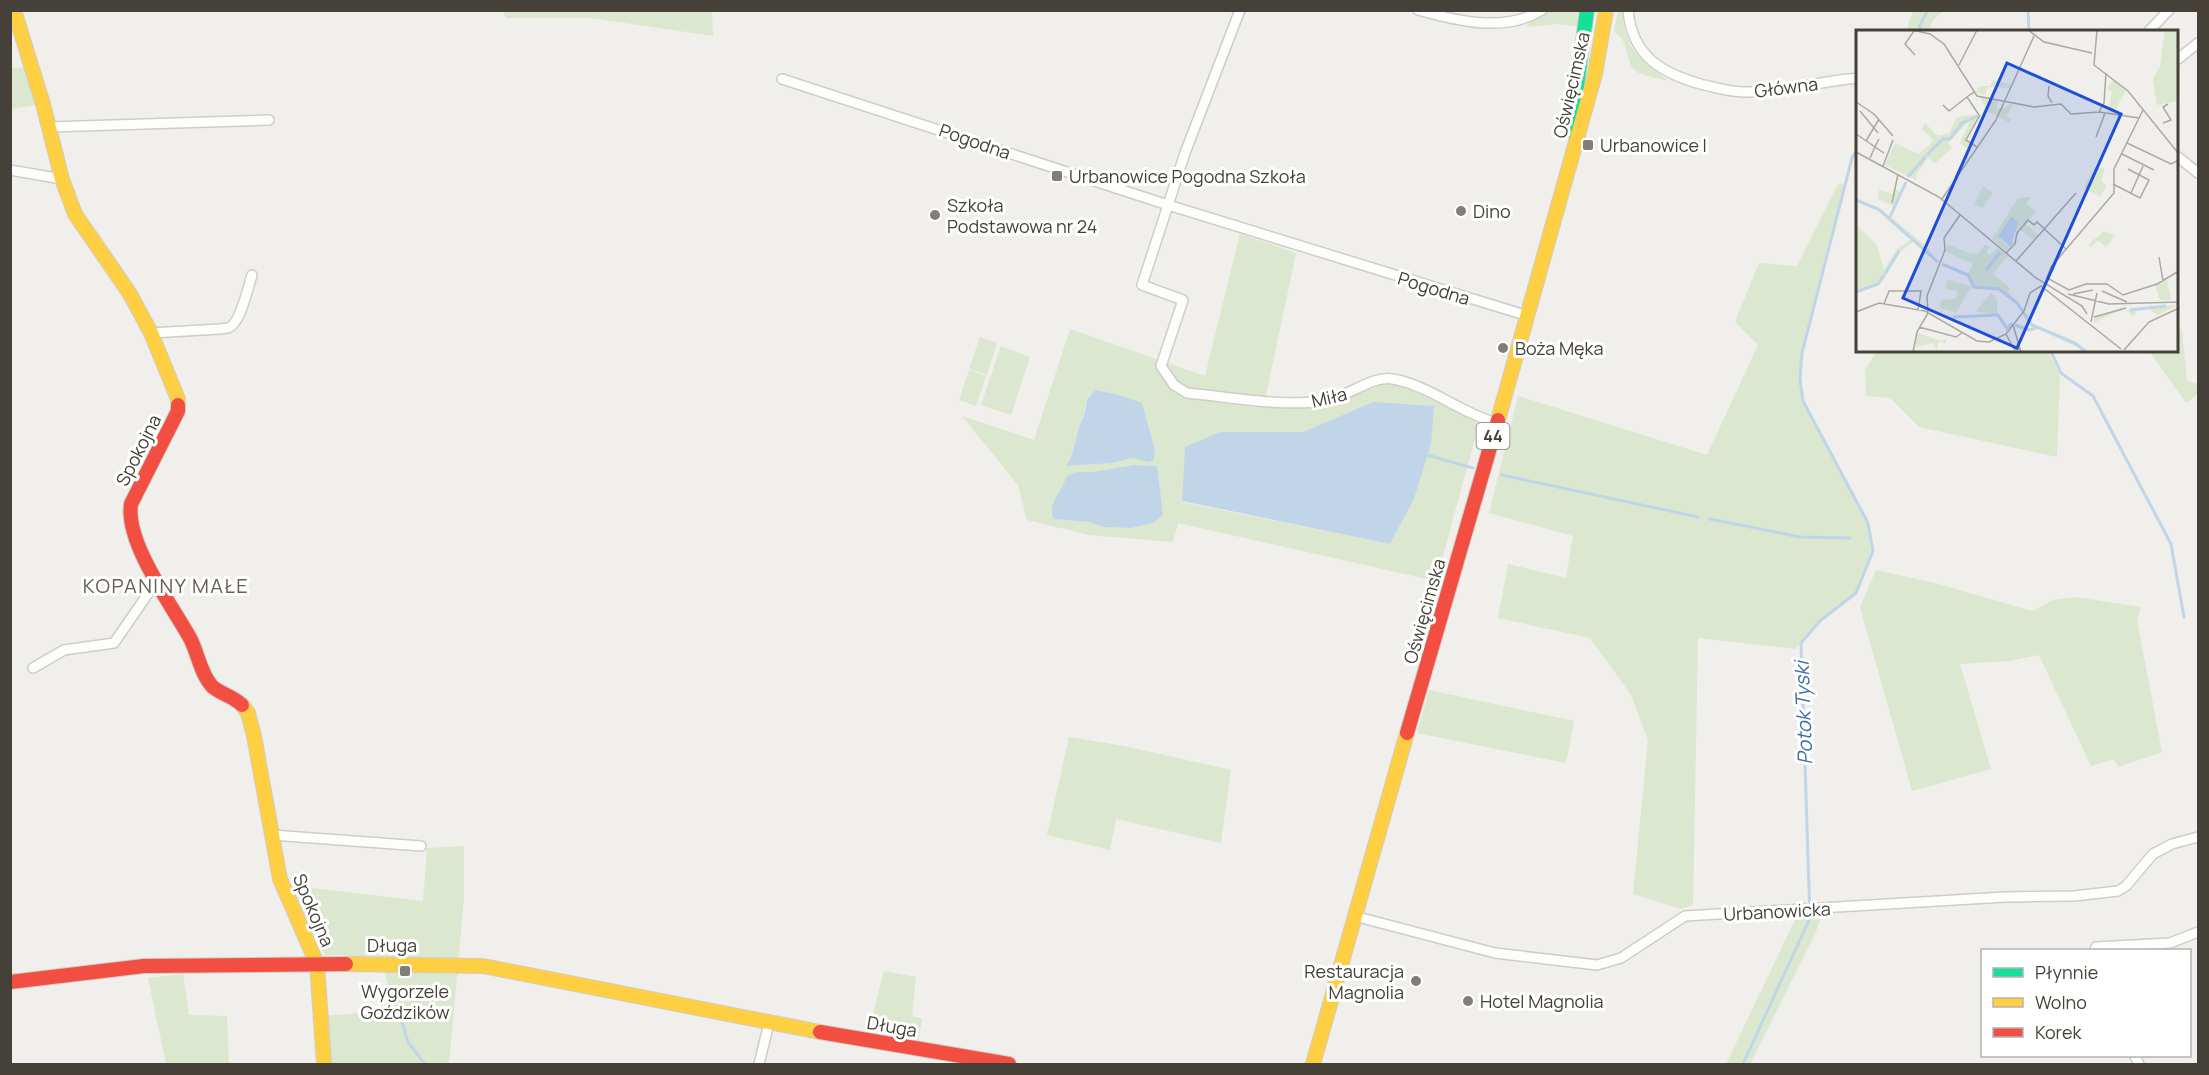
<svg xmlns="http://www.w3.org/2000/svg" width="2209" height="1075" font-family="Manrope,sans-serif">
<rect width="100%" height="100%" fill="#f0efeb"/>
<path fill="#dbe7ce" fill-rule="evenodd" d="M 1551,10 L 1578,11 L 1577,26 L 1558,24 L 1527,27 L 1528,23 Z
M 503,11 L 712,11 L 713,36 L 591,18 L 506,18 Z
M 1618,11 L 1622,11 C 1625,51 1641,60 1669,81 C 1659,78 1646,77 1637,72 C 1624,65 1631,40 1614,32 Z
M 1913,11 L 1913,10 L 1943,11 L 1933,20 L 1929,31 L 1906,31 Z
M 27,67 L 37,105 L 11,109 L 11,68 Z
M 1838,184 L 1845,185 L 1802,353 L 1800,379 L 1803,401 L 1868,523 L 1873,551 L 1856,593 L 1820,621 L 1795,649 L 1698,638 L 1693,905 L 1681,909 L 1633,894 L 1648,740 L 1631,695 L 1590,638 L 1498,618 L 1508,564 L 1566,578 L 1573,536 L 1489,513 L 1518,396 L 1707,455 L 1758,345 L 1735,322 L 1759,263 L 1797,266 Z
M 1240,234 L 1296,253 L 1264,405 L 1334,404 L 1385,383 L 1411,390 L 1442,403 L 1479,424 L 1436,581 L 1178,523 L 1173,542 L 1089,535 L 1027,520 L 1018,485 L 962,416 L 1034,440 L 1070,329 L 1205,376 ZM 1096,390 L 1120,395 L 1142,403 L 1155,450 L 1154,460 L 1132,458 L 1113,463 L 1067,466 L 1071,460 L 1080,423 L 1084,416 L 1085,404 L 1088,396 ZM 1373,402 L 1431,444 L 1414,499 L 1390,544 L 1182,502 L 1219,432 L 1303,432 ZM 1134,465 L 1143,466 L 1153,523 L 1131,528 L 1103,527 L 1089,522 L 1054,519 L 1059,491 L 1076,472 L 1093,472 Z
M 2182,329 L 2187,381 L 2198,384 L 2198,394 L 2186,403 L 2149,351 L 2178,351 L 2178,330 Z
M 980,337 L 997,343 L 987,375 L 969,369 Z
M 1001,346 L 1030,357 L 1011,415 L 981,405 Z
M 1877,351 L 2049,351 L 2060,376 L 2057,457 L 1919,427 L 1890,398 L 1866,396 L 1865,370 Z
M 969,370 L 986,376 L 976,406 L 959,400 Z
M 1876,570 L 1939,584 L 2032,611 L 2053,600 L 2075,597 L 2141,607 L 2137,620 L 2162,752 L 2118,767 L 2114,759 L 2091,766 L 2039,655 L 2009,661 L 1960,664 L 1991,769 L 1912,791 L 1860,607 Z
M 1429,690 L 1574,721 L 1566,763 L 1417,733 Z
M 1069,737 L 1124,746 L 1231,770 L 1221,843 L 1116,819 L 1110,850 L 1047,835 Z
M 464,846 L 464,898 L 449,1064 L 329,1064 L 325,1016 L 394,1010 L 385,973 L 343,955 L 325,955 L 286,885 L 423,901 L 427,848 Z
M 1822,915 L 1815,934 L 1750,1064 L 1726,1064 L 1796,918 Z
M 884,971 L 916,977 L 912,1016 L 922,1019 L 918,1041 L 869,1030 Z
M 183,974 L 189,1015 L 227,1016 L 229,1064 L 166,1064 L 148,978 Z"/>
<path fill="#c1d5e8" d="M 1096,390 L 1120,395 L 1142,403 L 1155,450 L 1154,460 L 1149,462 L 1132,458 L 1113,463 L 1066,466 C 1075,454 1075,438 1080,424 C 1081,421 1083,419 1084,415 C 1088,402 1083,400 1096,390 Z
M 1373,402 L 1434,406 L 1431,444 L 1414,499 L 1390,544 L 1182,501 L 1185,447 L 1220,432 L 1303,432 Z
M 1134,465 L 1157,466 L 1163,515 L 1153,523 L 1131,528 L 1103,527 L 1089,522 L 1054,519 C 1046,502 1063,492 1066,477 L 1076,472 L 1093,472 Z"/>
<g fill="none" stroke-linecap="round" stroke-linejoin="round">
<path stroke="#c1d5e8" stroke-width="3" d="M 2028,10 L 2029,32
M 1919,32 L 1920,25 L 1928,10
M 2051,351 L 2061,373 L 2093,396 L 2171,544 L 2184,617
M 1427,455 L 1473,468
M 1502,475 L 1698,517
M 1710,519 L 1800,537 L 1850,538
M 399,1012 L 408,1042 L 425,1064
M 1743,1064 L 1810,918 L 1801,643 L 1820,621 L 1856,593 L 1873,551 L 1868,523 L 1803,401 L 1800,379 L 1802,353 L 1852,158 L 1858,148"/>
<g stroke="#cecdc9" stroke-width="12">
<path id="street" d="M 1240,10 L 1185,153 L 1142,285 L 1183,300 L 1161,366 L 1174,385 L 1187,393 C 1231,397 1281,407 1324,401 C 1346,398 1372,375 1393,379 C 1431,386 1460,413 1497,423
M 1418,10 C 1457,21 1505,33 1542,10
M 1628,10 C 1632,57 1663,74 1704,85 C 1718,88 1734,93 1749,92 C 1785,92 1821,81 1858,78
M 2148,32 L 2169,10
M 2178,59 L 2198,43
M 782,79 L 1168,205 L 1528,316
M 49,127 L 269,120
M 2178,157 L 2198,173
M 10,170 L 62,179
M 151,333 L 220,329 C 224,328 227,329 230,327 C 241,321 248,287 252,275
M 33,668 L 64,650 L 114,643 L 156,582
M 272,835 L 421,846
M 1354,916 L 1495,953 L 1597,965 L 1621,958 L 1685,916 L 2005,897 L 2074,896 L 2118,891 L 2126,886 L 2153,854 L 2172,844 L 2198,837
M 2095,950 L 2096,947 L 2170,943 L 2198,932
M 2135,1056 L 2139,1064
M 759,1064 L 769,1023"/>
</g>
<g stroke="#cfcec5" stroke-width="16">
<path id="fast" d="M 1571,131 L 1587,10"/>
</g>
<g stroke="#cfcec5" stroke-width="16">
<path id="slow" d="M 14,10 L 43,104 L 62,179 L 75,214 L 130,294 L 151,333 L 178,399 L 178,405
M 1498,420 L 1595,74 L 1606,10
M 242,705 L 248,713 L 254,736 L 280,879 L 317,964 L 324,1064
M 346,964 L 483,966 L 820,1032
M 1313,1064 L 1407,733"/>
</g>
<g stroke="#cfcec5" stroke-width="16">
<path id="jam" d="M 178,405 L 178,411 L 131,504 C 125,542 171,604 190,638 C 198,653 200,672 211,685 C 217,693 232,695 242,705
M 1407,733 L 1498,420
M 10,982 L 144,966 L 346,964
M 820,1032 L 1009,1064"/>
</g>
<use href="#street" stroke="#fdfdfc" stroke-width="9"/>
<use href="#fast" stroke="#16e098" stroke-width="14"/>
<use href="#slow" stroke="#ffcf43" stroke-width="14"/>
<use href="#jam" stroke="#f24e42" stroke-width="14"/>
</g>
<g fill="#817e77" stroke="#fff" stroke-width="2">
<rect x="1582" y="139" width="12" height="12" rx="3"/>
<rect x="1051" y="170" width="12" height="12" rx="3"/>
<circle cx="1461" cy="211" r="6"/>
<circle cx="935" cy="215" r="6"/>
<circle cx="1503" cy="348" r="6"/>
<rect x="399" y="965" width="12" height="12" rx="3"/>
<circle cx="1416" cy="981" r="6"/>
<circle cx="1468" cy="1001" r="6"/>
</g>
<g text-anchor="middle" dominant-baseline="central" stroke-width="6" stroke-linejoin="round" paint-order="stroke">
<rect fill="#fff" stroke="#7d7a74" stroke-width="1.5" x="1476.5" y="423" width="33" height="26" rx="4.5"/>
<g font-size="16" font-weight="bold" fill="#454138">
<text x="1493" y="436">44</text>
</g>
<g font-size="18" fill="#454138" stroke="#fff">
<text transform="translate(1571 85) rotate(-77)">Oświęcimska</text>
<text transform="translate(1786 87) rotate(-7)">Główna</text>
<text transform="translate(975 141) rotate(19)">Pogodna</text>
<text transform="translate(1434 288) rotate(17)">Pogodna</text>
<text transform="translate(1329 397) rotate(-13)">Miła</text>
<text transform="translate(138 450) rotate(-63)">Spokojna</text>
<text transform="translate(1424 611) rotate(-74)">Oświęcimska</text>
<text transform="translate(314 910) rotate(67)">Spokojna</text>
<text transform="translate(1777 911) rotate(-3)">Urbanowicka</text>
<text x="392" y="945">Długa</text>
<text transform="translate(892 1026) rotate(10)">Długa</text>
</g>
<g font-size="18" fill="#454138" stroke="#fff" text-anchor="start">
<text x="1600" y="145">Urbanowice I</text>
<text x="1069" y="176">Urbanowice Pogodna Szkoła</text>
<text x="947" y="205">Szkoła<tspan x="947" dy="21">Podstawowa nr 24</tspan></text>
<text x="1473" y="211">Dino</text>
<text x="1515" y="348">Boża Męka</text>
<text x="1404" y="971" text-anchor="end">Restauracja<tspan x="1404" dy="21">Magnolia</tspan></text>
<text x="405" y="991" text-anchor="middle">Wygorzele<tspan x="405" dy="21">Goździków</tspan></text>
<text x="1480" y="1001">Hotel Magnolia</text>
</g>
<g font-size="20" letter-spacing="1.5" fill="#666051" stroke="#fff">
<text x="166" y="585">KOPANINY MAŁE</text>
</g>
<g font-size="20" font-style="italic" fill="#3e6fa4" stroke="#fff">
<text transform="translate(1803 713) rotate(-92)">Potok Tyski</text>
</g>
</g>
<g transform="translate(1856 30)">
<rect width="322" height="322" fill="#f0efeb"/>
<path d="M 309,0 L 322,0 L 322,71 L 301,75 L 297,49 L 304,36 ZM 137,50 L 155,54 L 153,58 L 132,57 L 128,65 L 119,62 L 124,56 L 134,56 ZM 257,50 L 270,60 L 257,84 L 252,83 L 256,62 L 251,58 ZM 124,67 L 142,71 L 140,78 L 144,79 L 158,73 L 150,86 L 155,89 L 154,93 L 131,81 ZM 114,85 L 124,85 L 110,109 L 115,114 L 112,119 L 104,113 L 115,89 L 92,113 L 96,118 L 79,133 L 72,128 L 61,143 L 60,150 L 29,135 L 39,113 L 62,124 L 75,114 L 77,110 L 66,99 L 69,93 L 82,106 L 93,103 L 101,87 ZM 239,137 L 249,138 L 245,151 L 251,156 L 244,167 L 228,158 ZM 127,156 L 137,163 L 126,178 L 118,174 ZM 23,160 L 38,164 L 39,160 L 46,162 L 37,176 L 22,169 ZM 176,167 L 170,173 L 180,182 L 169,194 L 182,205 L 177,210 L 163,199 L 159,213 L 150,221 L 136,209 L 162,168 ZM 157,186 L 162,193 L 158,211 L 151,215 L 142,206 ZM 0,168 L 25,179 L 71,217 L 82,234 L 59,210 L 41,225 L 27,251 L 0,262 L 0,195 L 21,215 L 28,240 L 41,219 L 57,208 L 23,180 ZM 248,201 L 260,205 L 250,217 L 242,210 L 235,217 L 232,215 ZM 129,214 L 134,217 L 130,223 L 134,225 L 141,218 L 152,226 L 137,244 L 154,258 L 152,262 L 159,271 L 140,257 L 118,257 L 112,244 L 117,234 L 89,221 L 93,215 L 115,224 L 123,223 ZM 311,249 L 315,270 L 304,270 L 299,255 ZM 91,250 L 116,256 L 100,282 L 84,278 L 85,270 L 99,269 L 102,261 L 90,259 ZM 135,263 L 141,269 L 141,285 L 120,281 ZM 322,275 L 301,285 L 293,279 L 282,280 L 277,286 L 270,280 L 260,282 L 237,293 L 239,287 L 259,281 ZM 168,282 L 177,294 L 219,312 L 232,322 L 176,296 ZM 61,303 L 86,311 L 91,308 L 90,313 L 82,312 L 81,322 L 78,313 L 59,317 Z" fill="#dbe7ce" fill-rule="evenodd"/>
<path d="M 156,186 L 162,193 L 155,217 L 142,206 Z" fill="#c1d5e8"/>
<path fill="none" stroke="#c1d5e8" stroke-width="3" d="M 71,125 L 87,109 L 94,109 L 106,93 L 122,86M 52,147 L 70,126M 0,170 L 22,179 L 82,232M 34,187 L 50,152M 86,234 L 112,245 L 118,257 L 143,259 L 161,273 L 176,295 L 219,313 L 230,322M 130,240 L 144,222M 29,244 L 43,221M 0,262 L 22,254 L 28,245M 274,280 L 310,276M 97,287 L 142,285 L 151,299 L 156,293M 159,295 L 173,300 L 180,298"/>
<path fill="none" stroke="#aca9a3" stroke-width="1.5" d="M 56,0 L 74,4 L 88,14 L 121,66 L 178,77 L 205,74 L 215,84 L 243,82 L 283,88M 172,0 L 188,12 L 236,23M 241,0 L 238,35 L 272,61 L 323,124M 58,1 L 49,14 L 59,25M 103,35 L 121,0M 193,56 L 192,66 L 196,73M 118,62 L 111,67 L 123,85M 0,72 L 18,84 L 37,106M 87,75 L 93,81 L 111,67M 287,80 L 258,139 L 258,163 L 195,237 L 191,248 L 213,260 L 230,254 L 251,254 L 267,265 L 301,254 L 323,241M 4,81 L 22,103M 243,82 L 248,73 L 250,43M 307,93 L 315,90 L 307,77 L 312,74M 0,104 L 19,117 L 14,128M 240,107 L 249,83M 23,109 L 19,117 L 28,123M 10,111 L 23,89M 271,113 L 315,134 L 323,130M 121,117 L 110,110 L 124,85M 0,122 L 83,167 L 180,248 L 226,276 L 231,284M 266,124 L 298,140M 27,136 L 37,110M 257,154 L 284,168 L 293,150 L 272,139M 275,163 L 287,136M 86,169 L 140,90 L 178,6M 36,173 L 42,144M 150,223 L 159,214 L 161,203 L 172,190 L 178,195 L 181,192 L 210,219M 303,227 L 307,251M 160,231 L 220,163M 246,261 L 271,272M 212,264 L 253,274 L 323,272M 217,264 L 237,260M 28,274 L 33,261 L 65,261 L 62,280M 0,282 L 23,273 L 69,281 L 121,311 L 133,312 L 150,304 L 168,281 L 174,263 L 185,256 L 265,319M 238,287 L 270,278M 235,292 L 241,263M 157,295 L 165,322M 63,297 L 100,307 L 107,302M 150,304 L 158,319 L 164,319M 268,320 L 293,292 L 323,278M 57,322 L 61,302 L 72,283 L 71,266 L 89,220 L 88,208 L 104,185"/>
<path fill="#1d4ed8" fill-opacity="0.15" stroke="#1d4ed8" stroke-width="3" d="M 151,33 L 265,84 L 161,318 L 47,268 Z"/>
<rect width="322" height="322" fill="none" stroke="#454138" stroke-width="3"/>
</g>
<rect width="2209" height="1075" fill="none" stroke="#454138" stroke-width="24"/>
<rect x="1981" y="949" width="210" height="108" fill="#ffffff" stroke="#b5b3af" stroke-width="1.5"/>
<rect x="1993" y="968" width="30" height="9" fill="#16e098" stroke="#b5b3af" stroke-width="1.5"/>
<text x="2035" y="979" font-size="18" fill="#454138">Płynnie</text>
<rect x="1993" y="998" width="30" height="9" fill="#ffcf43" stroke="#b5b3af" stroke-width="1.5"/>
<text x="2035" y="1009" font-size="18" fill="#454138">Wolno</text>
<rect x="1993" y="1028" width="30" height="9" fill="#f24e42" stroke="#b5b3af" stroke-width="1.5"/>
<text x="2035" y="1039" font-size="18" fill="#454138">Korek</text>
</svg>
